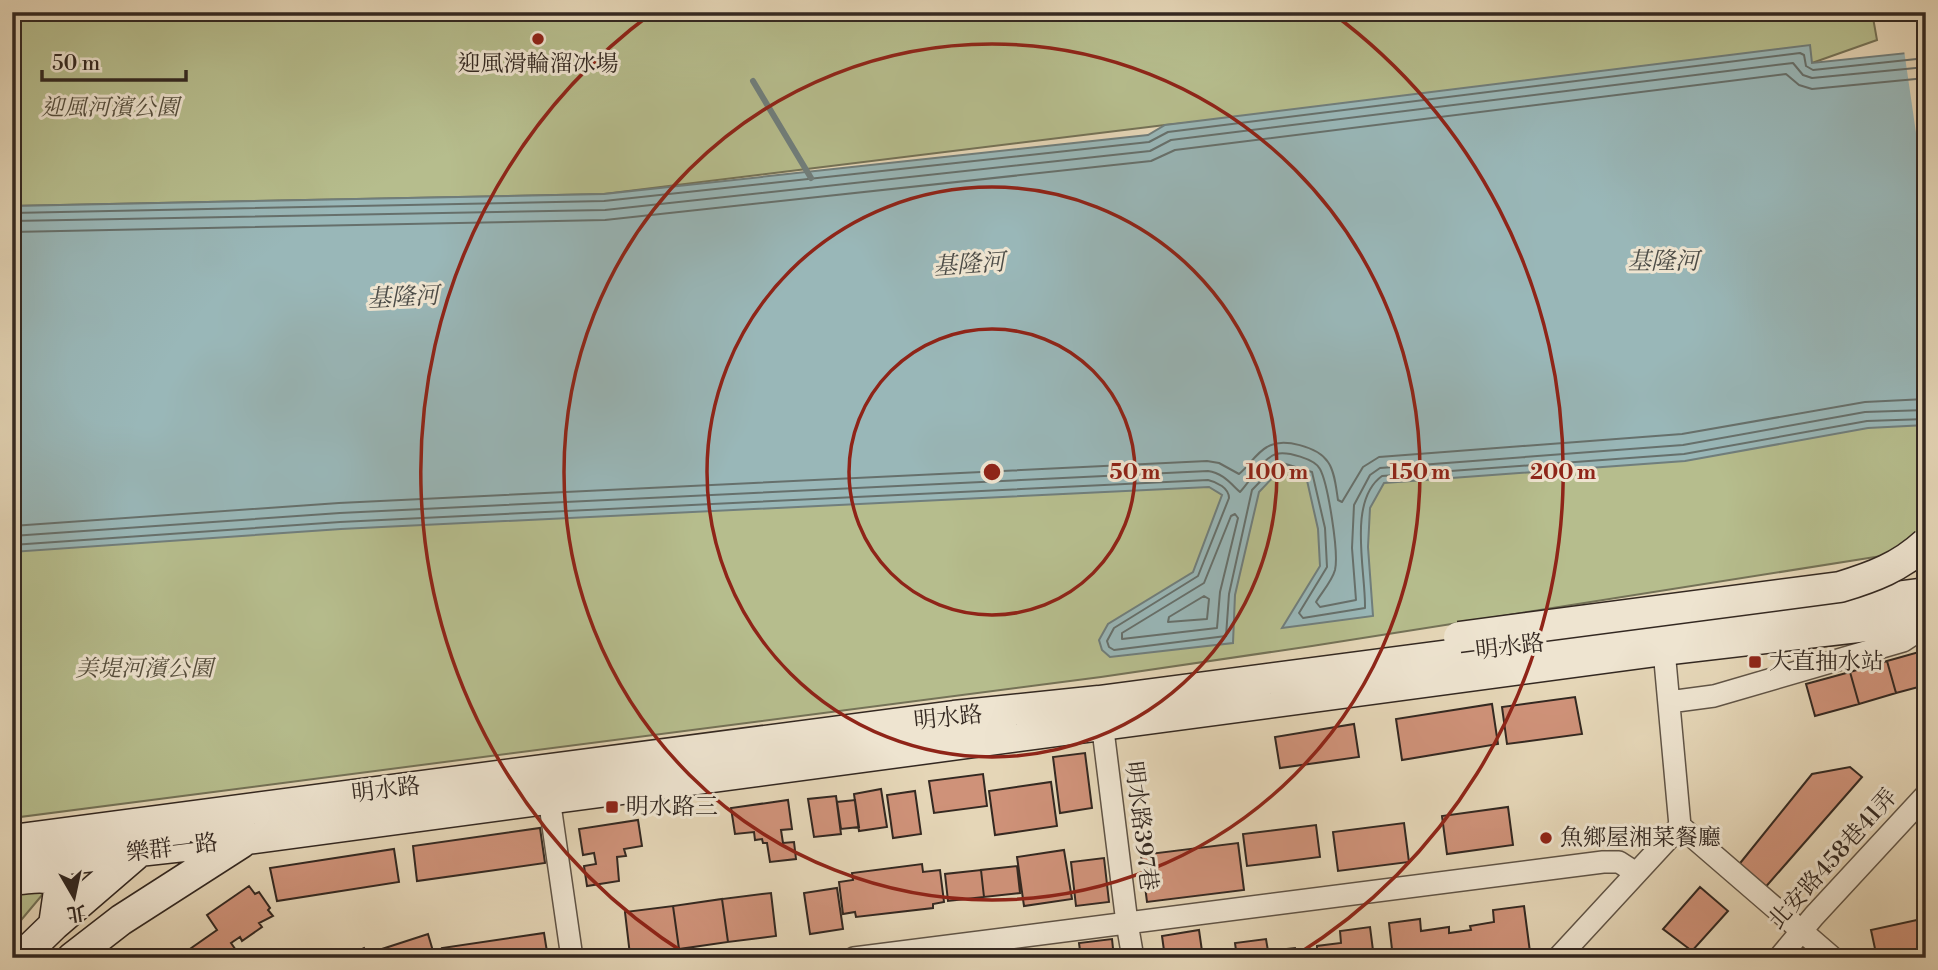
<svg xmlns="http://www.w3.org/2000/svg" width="1938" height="970" font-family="'Libre Bodoni','Noto Serif TC',serif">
<rect width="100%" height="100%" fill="#e5d6b7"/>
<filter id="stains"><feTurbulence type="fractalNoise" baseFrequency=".00286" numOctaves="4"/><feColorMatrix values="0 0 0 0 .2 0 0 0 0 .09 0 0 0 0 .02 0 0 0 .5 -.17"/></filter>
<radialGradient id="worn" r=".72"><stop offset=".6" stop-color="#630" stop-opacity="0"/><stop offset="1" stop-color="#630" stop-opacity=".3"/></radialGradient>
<path fill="#b6bd8d" stroke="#747257" stroke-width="2" d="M 12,12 L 1872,12 L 1877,40 L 1812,63 L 1165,125 L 604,194 L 12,206 Z
M 1926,412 L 1926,549 L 1312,646 L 1101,677 L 12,818 L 12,544 L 1427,464 Z
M 53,882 L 12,931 L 12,884 Z"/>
<path fill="#99b7b8" stroke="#707e7c" stroke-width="2" d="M 1810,45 L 1812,63 L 1926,51 L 1926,425 L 1868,428 L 1685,461 L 1384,483 L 1370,508 L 1368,547 L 1373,616 L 1282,628 L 1320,566 L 1318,529 L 1306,476 L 1281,469 L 1259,492 L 1235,595 L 1233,643 L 1110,657 L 1102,650 L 1099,640 L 1108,624 L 1193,572 L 1222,495 L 1209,487 L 341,529 L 12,552 L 12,206 L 604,194 L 1148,135 L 1165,125 Z"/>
<path fill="#e5d6b7" d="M 1926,48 L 1926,202 L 1904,50 Z"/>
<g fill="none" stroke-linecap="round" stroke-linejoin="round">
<path stroke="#66706c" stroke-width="2" d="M 12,213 L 604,201 L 1149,142 L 1168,132 L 1800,53 L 1804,55 L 1806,66 L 1813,70 L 1926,58
M 12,221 L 605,210 L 1150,151 L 1171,140 L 1793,63 L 1803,75 L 1812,78 L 1926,67
M 12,232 L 605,220 L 1151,161 L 1175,150 L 1786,74 L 1799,85 L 1812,89 L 1926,78
M 1235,514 L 1238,518 L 1220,592 L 1217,628 L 1122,639 L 1122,633 L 1204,583 L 1231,516 Z
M 12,526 L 339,503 L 1207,461 L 1219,463 L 1239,474 C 1249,466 1256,453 1267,447 C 1283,437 1318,447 1328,462 C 1335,472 1336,488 1338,500 L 1342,502 L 1363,467 L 1379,457 L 1682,434 L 1865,402 L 1926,399
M 12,536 L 340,513 L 1208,471 C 1223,473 1231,484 1240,492 C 1250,482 1261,459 1276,454 C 1287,451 1315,459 1320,469 C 1328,484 1339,553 1335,570 C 1332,581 1322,592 1316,602 L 1320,607 L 1356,600 L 1352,548 L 1354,505 L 1370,475 L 1380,468 L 1683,445 L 1865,412 L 1926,410
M 12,545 L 340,522 L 1208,480 C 1217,482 1229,488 1229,498 L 1198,576 L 1114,628 L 1107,641 L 1109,647 L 1114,650 L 1226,636 L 1229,594 L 1252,490 L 1279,462 L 1312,472 L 1325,528 L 1327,567 L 1299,613 L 1303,618 L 1365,608 C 1366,572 1347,501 1382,476 L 1684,454 L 1867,421 L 1926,419
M 1204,596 L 1209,599 L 1207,619 L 1168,622 L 1169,617 Z"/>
<path stroke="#707e7c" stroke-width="6" d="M 753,81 L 811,178"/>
</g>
<path fill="#cf9279" stroke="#332821" stroke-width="2" d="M 1926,650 L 1926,685 L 1896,693 L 1887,661 Z
M 1887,661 L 1896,693 L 1859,704 L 1850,672 Z
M 1850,672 L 1859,704 L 1815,716 L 1806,684 Z
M 1575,697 L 1582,734 L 1507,744 L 1502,707 Z
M 1492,704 L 1498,744 L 1402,760 L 1396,719 Z
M 1354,724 L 1359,757 L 1280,768 L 1275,737 Z
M 1085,753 L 1092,808 L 1060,813 L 1053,757 Z
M 1850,767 L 1862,777 L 1763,890 L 1737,867 L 1812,774 Z
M 983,774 L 987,806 L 934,813 L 929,781 Z
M 1051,782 L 1057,826 L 995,835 L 989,791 Z
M 881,789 L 887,827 L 859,831 L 854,794 Z
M 915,791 L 921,834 L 893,838 L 887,795 Z
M 836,796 L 841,834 L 814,837 L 808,799 Z
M 788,800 L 792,829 L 781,830 L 783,843 L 794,842 L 796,859 L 770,862 L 767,843 L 763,843 L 762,839 L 755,840 L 754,832 L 735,834 L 731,808 Z
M 855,800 L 859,827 L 841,829 L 837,802 Z
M 1508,807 L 1513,845 L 1447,854 L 1442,816 Z
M 638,820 L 642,846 L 624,849 L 626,856 L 617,857 L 619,881 L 587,886 L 584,866 L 596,864 L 594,853 L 583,855 L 579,829 Z
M 1404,823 L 1409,862 L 1338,871 L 1333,832 Z
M 1316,825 L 1320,857 L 1247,866 L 1243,834 Z
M 540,828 L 545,863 L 417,881 L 413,846 Z
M 1238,843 L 1244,890 L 1147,902 L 1141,855 Z
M 394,849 L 399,882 L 277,901 L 270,868 Z
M 1064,850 L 1072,899 L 1024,906 L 1017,857 Z
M 1104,858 L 1109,902 L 1076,906 L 1071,862 Z
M 922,864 L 923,872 L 940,870 L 944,902 L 933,904 L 933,908 L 856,917 L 855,912 L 843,914 L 839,882 L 853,880 L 852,873 Z
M 1017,866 L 1020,893 L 984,897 L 981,870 Z
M 981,870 L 984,897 L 948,901 L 945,874 Z
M 249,886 L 255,894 L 259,892 L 270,908 L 268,910 L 273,916 L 259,923 L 262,927 L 242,941 L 240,937 L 231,943 L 238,953 L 232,958 L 177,958 L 217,930 L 207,915 Z
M 1700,887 L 1728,911 L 1692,951 L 1663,929 Z
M 837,888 L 843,929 L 810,934 L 804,893 Z
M 771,893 L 776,936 L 728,942 L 722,899 Z
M 722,899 L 728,942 L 679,949 L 673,906 Z
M 673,906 L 679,949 L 630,955 L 625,912 Z
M 1524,906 L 1530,952 L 1484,958 L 1393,958 L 1389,923 L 1420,919 L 1421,931 L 1449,927 L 1449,933 L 1471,930 L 1470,926 L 1494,922 L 1493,910 Z
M 1926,918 L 1926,958 L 1877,958 L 1871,930 Z
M 1370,927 L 1374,958 L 1237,958 L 1235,943 L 1266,939 L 1268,951 L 1295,948 L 1296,953 L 1317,951 L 1317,946 L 1341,943 L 1340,931 Z
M 1199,930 L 1203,958 L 1165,958 L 1162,936 Z
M 544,933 L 548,958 L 444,958 L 442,948 Z
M 428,934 L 435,958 L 385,958 L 382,949 Z
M 1112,939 L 1114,958 L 1081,958 L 1079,943 Z
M 364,948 L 368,958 L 343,958 Z"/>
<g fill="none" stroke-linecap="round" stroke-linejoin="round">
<g stroke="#605446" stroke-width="24">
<path id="street" d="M 1669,702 L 1714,696 L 1903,641 L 1926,626
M 1101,714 L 1127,923 L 1133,958
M 549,798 L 572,958
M 1680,826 L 1833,958
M 854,958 L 1603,862 L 1619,862 L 1636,873
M 1558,958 L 1680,826 L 1664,650
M 1779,958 L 1814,916 L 1926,795"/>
</g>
<g stroke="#332821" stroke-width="33">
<path id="secondary" d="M 12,840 L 954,716 L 1099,701 L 1926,593
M 12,865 L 247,839 L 1664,650 L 1926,619
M 20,879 C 33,878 50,874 60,884 L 54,925
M 20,958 L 54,925 L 141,850
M 72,958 L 121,920 L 241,843"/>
</g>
<use href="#street" stroke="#eee4d0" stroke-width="21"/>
<use href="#secondary" stroke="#eee4d0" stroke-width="30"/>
<g stroke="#332821" stroke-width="33" stroke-linecap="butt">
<path id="secondary-bridge" d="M 1459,637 L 1840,587 C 1873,577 1900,567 1926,543"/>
</g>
<use href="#secondary-bridge" stroke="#eee4d0" stroke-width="30"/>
</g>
<g fill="none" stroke="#8f2418" stroke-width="3.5">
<circle cx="992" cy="472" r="143"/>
<circle cx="992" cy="472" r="285"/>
<circle cx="992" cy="472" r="428"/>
<path d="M689 956A571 571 0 0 1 652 13M1332 13A571 571 0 0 1 1295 956"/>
</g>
<g fill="#8f2418" stroke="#eee4d0" stroke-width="2.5">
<circle cx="538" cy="39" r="7"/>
<rect x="1748" y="655" width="14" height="14" rx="3.5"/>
<rect x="605" y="800" width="14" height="14" rx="3.5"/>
<circle cx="1546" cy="838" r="7"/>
</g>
<g text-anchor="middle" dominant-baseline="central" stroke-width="6" stroke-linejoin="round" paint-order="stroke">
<g font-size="23" fill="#332821" stroke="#eee4d0" text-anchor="start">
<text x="538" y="64" text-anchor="middle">迎風滑輪溜冰場</text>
<text x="1769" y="662">大直抽水站</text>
<text x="626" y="807">明水路三</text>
<text x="1560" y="838">魚鄉屋湘菜餐廳</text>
</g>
<g font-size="23" font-style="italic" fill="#544d3c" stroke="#eee4d0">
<text x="110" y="108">迎風河濱公園</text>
<text x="144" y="669">美堤河濱公園</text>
</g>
<g font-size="23" fill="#332821" stroke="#eee4d0">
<text transform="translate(1510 647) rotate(-7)">明水路</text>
<text transform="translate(948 718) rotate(-6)">明水路</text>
<text transform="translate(386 790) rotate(-7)">明水路</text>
<text transform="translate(1141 826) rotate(83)">明水路397巷</text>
<text transform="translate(172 848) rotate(-7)">樂群一路</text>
<text transform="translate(1833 859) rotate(-48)">北安路458巷41弄</text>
</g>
<g font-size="24" font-style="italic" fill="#4c4c47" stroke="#eee4d0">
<text x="1663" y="262">基隆河</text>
<text transform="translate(969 265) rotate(-4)">基隆河</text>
<text transform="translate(403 298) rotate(-3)">基隆河</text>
</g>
</g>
<circle cx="992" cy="472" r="10" fill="#8f2418" stroke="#eee4d0" stroke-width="3.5"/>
<g font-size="21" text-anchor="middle" font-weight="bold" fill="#8f2418" stroke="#eee4d0" stroke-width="6" stroke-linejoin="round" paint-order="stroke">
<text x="1135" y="479">50 m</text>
<text x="1277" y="479">100 m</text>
<text x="1420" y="479">150 m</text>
<text x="1563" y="479">200 m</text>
</g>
<rect width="1938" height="970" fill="none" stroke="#e5d6b7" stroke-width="42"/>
<rect x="14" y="14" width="1910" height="942" fill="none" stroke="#332821" stroke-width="3.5"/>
<rect x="21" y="21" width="1896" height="928" fill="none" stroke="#332821" stroke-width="2"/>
<g transform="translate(74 897) rotate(171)" stroke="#eee4d0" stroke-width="5" paint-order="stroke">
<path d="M0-5L12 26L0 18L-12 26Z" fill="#332821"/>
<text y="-10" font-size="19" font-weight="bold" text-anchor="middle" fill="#332821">北</text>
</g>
<path d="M42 70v10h144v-10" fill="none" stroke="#332821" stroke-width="3.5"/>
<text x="52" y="70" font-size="21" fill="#332821" stroke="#eee4d0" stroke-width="5" paint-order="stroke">50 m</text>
<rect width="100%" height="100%" filter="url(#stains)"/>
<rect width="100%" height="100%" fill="url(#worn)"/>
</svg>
